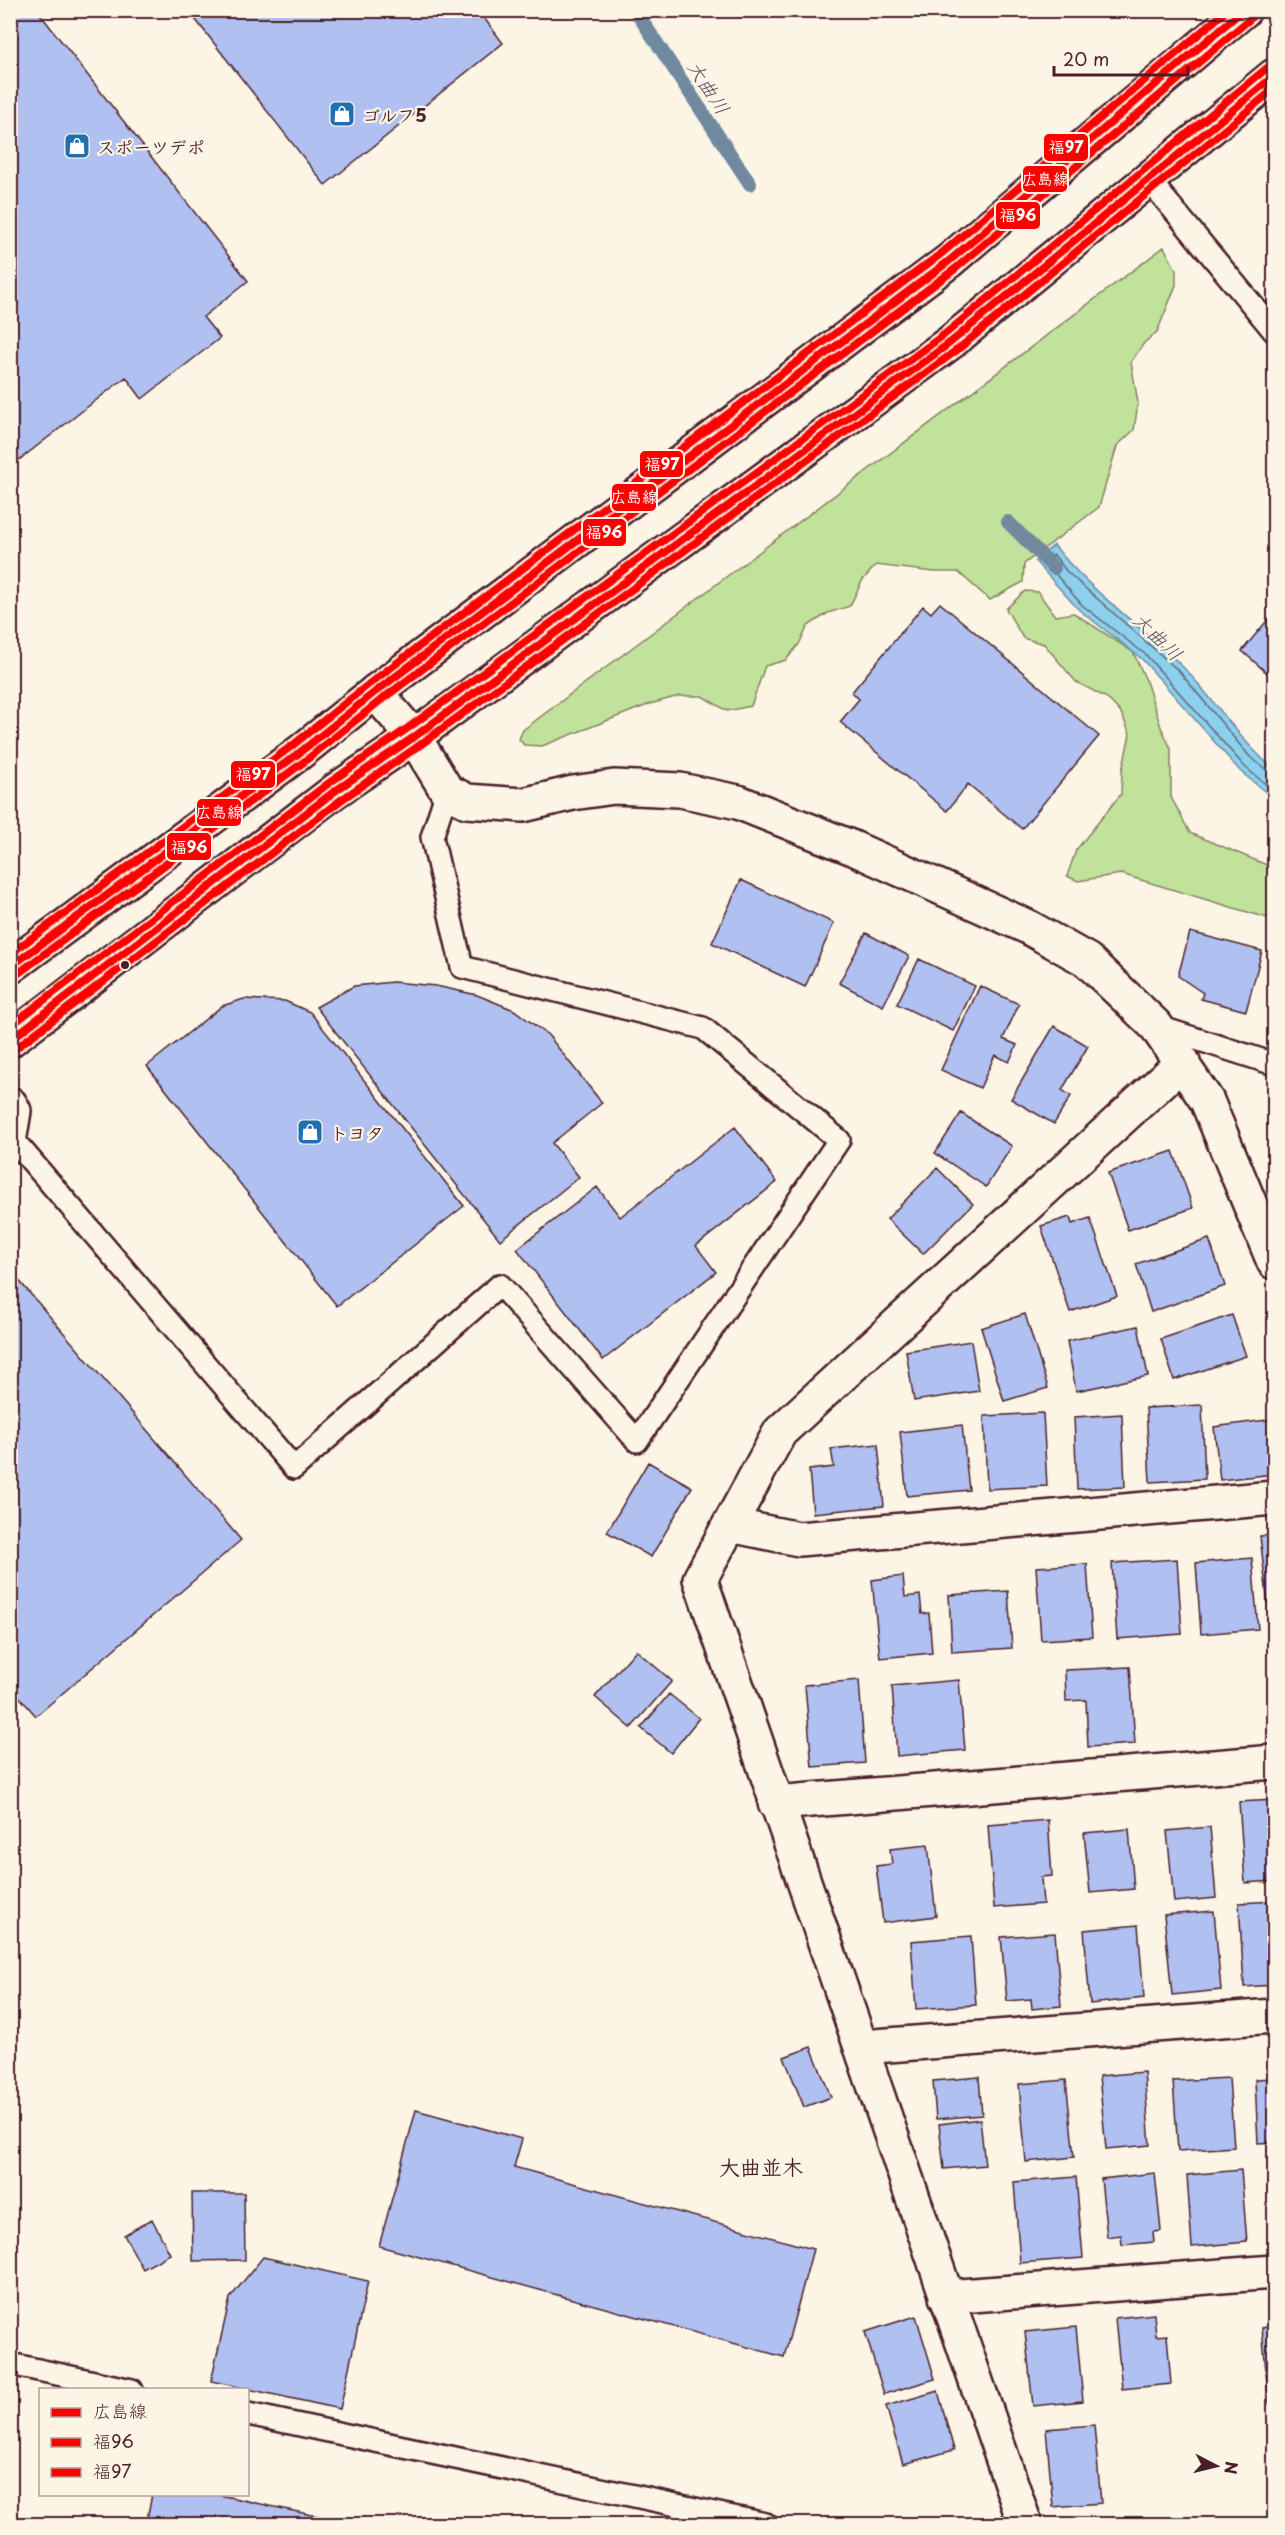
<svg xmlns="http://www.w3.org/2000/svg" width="1285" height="2535" font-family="'Playpen Sans','Klee One',sans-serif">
<rect width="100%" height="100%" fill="#fcf5e5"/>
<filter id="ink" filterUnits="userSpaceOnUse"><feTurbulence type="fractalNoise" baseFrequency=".0167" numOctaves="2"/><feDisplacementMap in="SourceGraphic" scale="12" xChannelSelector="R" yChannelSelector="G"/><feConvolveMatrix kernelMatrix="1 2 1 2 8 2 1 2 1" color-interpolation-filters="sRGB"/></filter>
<g filter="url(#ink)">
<path fill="#c0e29b" stroke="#858063" stroke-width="1.5" d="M 1164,247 L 1176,270 L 1176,285 L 1157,332 L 1144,343 L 1131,362 L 1138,403 L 1134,430 L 1117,446 L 1099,507 L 1024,564 L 1023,582 L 990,600 L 958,572 L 934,572 L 876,565 L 862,581 L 850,606 L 828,613 L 808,626 L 799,644 L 786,660 L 765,666 L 751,706 L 727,711 L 702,696 L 679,696 L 650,704 L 542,746 L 524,745 L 519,739 L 523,730 Z
M 1025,591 L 1038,592 L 1055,616 L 1074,613 L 1133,652 L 1145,678 L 1161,727 L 1171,749 L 1171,797 L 1190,833 L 1274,868 L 1274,920 L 1121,874 L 1078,881 L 1067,876 L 1076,850 L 1121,794 L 1122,771 L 1130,734 L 1121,713 L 1107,698 L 1076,682 L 1044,644 L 1023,638 L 1006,609 Z"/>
<path fill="#8bd0ec" stroke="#71899f" stroke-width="1.5" d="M 1054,545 C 1090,592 1141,625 1183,667 C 1215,700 1239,740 1274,769 L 1274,799 L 1240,771 L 1142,659 L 1078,609 L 1035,561 Z"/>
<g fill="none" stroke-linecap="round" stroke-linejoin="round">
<path stroke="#646678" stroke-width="1.5" d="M 1274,773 L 1269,772 L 1250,757 L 1179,671 L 1067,572 L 1054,555 L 1046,559 L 1046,563 L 1082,605 L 1146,655 L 1245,767 L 1274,791"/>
<path stroke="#71899f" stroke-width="14" d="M 635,10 L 750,184
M 1008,522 L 1054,568"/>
</g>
<path fill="#b0c0f0" stroke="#4a1f2b" stroke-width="1.5" d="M 10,10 L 37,10 L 248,281 L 203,317 L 220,338 L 142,399 L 126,377 L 10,467 Z
M 188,10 L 478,10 L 503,43 L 325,185 Z
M 940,603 L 1099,736 L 1022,829 L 968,784 L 947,811 L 840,722 L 859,699 L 852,692 L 923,606 L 931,613 Z
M 1270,617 L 1274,621 L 1274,679 L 1242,651 Z
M 741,880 L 834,923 L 805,987 L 712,943 Z
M 1190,932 L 1262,951 L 1246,1011 L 1201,999 L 1203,993 L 1178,976 Z
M 866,933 L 909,956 L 883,1006 L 839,983 Z
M 919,959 L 975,986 L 953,1031 L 897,1004 Z
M 393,982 L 436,986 L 477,995 L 514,1010 L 548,1035 L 602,1103 L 552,1143 L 579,1177 L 500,1240 L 316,1007 L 354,986 Z
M 980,986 L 1019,1004 L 1003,1039 L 1017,1045 L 1009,1062 L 995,1055 L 980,1088 L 941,1070 Z
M 244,999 L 285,1001 L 310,1012 L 464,1206 L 337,1306 L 147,1066 L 222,1006 Z
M 1054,1026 L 1088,1046 L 1062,1090 L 1071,1096 L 1054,1124 L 1011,1099 Z
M 961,1113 L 1012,1146 L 986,1187 L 935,1153 Z
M 1274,1119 L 1274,1142 L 1268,1140 Z
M 735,1127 L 777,1182 L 696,1246 L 716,1272 L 603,1360 L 517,1249 L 597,1187 L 620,1217 Z
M 1173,1151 L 1193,1208 L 1128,1230 L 1108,1173 Z
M 937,1168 L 973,1204 L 923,1254 L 887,1219 Z
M 1070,1217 L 1072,1224 L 1090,1218 L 1117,1296 L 1070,1312 L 1041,1226 Z
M 1209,1239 L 1225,1286 L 1151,1312 L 1136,1264 Z
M 10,1270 L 241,1540 L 36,1716 L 10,1686 Z
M 1025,1314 L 1048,1388 L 1004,1401 L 981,1328 Z
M 1232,1315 L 1246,1356 L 1174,1380 L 1161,1339 Z
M 1138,1326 L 1148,1376 L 1076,1391 L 1067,1341 Z
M 971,1341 L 979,1391 L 914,1401 L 906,1351 Z
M 1202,1405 L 1205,1479 L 1150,1482 L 1146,1408 Z
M 1043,1413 L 1047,1486 L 987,1489 L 984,1416 Z
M 1122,1414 L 1125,1487 L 1077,1489 L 1074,1417 Z
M 1274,1419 L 1274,1474 L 1220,1480 L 1214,1427 Z
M 962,1425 L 969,1490 L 907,1496 L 900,1432 Z
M 878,1444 L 884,1506 L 813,1513 L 809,1470 L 834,1467 L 831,1449 Z
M 648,1462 L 692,1487 L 651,1557 L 607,1532 Z
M 1274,1535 L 1274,1630 L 1271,1631 L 1260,1536 Z
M 1252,1558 L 1258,1629 L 1201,1634 L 1196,1563 Z
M 1177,1559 L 1182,1634 L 1117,1639 L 1112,1563 Z
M 1087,1564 L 1092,1637 L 1041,1640 L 1036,1567 Z
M 903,1576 L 905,1597 L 920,1595 L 922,1614 L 929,1613 L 932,1653 L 880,1658 L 872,1580 Z
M 1008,1591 L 1012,1648 L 952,1652 L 949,1595 Z
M 636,1650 L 672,1681 L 631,1728 L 595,1697 Z
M 1130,1667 L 1135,1744 L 1088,1747 L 1086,1700 L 1066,1701 L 1065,1670 Z
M 859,1680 L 865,1763 L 812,1767 L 805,1685 Z
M 959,1680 L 965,1750 L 897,1756 L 892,1686 Z
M 669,1694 L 699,1718 L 671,1753 L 641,1728 Z
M 1274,1800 L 1274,1881 L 1245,1883 L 1239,1802 Z
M 1048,1820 L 1052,1876 L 1041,1877 L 1043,1904 L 994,1908 L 988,1825 Z
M 1210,1827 L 1216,1898 L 1174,1902 L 1167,1831 Z
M 1129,1829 L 1134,1889 L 1090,1893 L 1084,1833 Z
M 928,1845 L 936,1916 L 883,1923 L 876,1866 L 892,1864 L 890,1849 Z
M 1274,1901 L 1274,1985 L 1244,1987 L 1239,1903 Z
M 1214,1911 L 1221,1990 L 1172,1995 L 1164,1915 Z
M 1138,1925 L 1144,1998 L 1090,2004 L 1084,1930 Z
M 1055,1933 L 1061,2006 L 1032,2009 L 1031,1999 L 1007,2001 L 1001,1937 Z
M 971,1936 L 976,2005 L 916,2009 L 911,1941 Z
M 811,2047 L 831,2097 L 804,2107 L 784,2057 Z
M 1144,2072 L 1150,2145 L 1106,2149 L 1099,2076 Z
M 979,2077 L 982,2115 L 936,2119 L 933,2081 Z
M 1229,2078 L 1234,2147 L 1178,2151 L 1173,2081 Z
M 1274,2078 L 1274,2142 L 1258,2143 L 1255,2079 Z
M 1066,2080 L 1074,2157 L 1026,2162 L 1019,2084 Z
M 416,2110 L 522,2139 L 514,2167 L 813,2249 L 784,2357 L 379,2246 Z
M 980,2119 L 985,2165 L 944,2169 L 939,2124 Z
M 1274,2164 L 1274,2233 L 1270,2165 Z
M 1241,2170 L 1247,2242 L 1192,2247 L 1187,2175 Z
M 1155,2173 L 1161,2231 L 1153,2232 L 1154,2242 L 1122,2245 L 1121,2235 L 1107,2237 L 1101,2179 Z
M 1076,2177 L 1083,2258 L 1020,2263 L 1014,2182 Z
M 192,2193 L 244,2193 L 245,2260 L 193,2261 Z
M 152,2219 L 170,2254 L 143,2269 L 124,2235 Z
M 263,2257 L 368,2281 L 340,2409 L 211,2381 L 230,2298 Z
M 1154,2314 L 1156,2336 L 1167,2335 L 1171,2384 L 1122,2389 L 1115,2318 Z
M 916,2316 L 935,2379 L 884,2394 L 865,2332 Z
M 1274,2326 L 1274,2404 L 1269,2404 L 1262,2328 Z
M 1076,2327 L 1083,2401 L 1033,2406 L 1025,2332 Z
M 938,2391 L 954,2450 L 903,2464 L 886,2406 Z
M 1094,2425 L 1101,2503 L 1053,2507 L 1046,2429 Z
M 152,2494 L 215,2494 L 354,2524 L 146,2524 Z"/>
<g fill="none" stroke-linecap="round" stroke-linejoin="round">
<g stroke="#4a1f2b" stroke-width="26">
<path id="lane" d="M 1149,180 L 1274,331
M 1156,1026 L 1274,1064
M 10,1136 L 294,1468 L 500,1285 L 637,1441 L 839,1140 L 703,1028 L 462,967 L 432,837 L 447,791
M 10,2364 L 132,2390
M 248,2414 L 766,2524"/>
</g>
<g stroke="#4a1f2b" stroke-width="38">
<path id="street" d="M 375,692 L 414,737 L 447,791 L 467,801 L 523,805 L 573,793 L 614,787 L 680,790 L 738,802 L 853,848 L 1028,927 L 1087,960 L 1156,1026 L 1207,1101 L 1274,1262
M 10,1104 L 14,1111 L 10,1136
M 730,1525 L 799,1539 L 1274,1498
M 775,1803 L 1274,1762
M 861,2047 L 1274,2016
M 946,2297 L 1274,2272
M 1025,2524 L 700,1579 L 780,1432 L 1183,1062"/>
</g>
<g stroke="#4a1f2b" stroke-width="38">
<path id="highway" d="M 10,967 L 299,753 L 375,692 L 949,261 L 1244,10
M 10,1040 L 335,791 L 414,737 L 951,342 L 1274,76"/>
</g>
<use href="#lane" stroke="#fcf5e5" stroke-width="21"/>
<use href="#street" stroke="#fcf5e5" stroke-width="33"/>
<use href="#highway" stroke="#fcf5e5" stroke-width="33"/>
<g stroke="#fcf5e5" stroke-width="12">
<path id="bus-1" d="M 10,967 L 299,753 L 375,692 L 949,261 L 1243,10
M 10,1040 L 335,791 L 414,737 L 951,342 L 1274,76"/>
</g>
<g stroke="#fcf5e5" stroke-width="12">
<path id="bus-2" d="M 16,975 L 305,761 L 381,700 L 955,269 L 1251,18
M 16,1048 L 341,800 L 420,745 L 957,350 L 1274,89"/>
</g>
<g stroke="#fcf5e5" stroke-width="12">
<path id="bus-3" d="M 10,954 L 293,745 L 369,684 L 942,253 L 1227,10
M 10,1026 L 329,783 L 408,728 L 945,334 L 1267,68"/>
</g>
<use href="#bus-1" stroke="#f00" stroke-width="8"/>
<use href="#bus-2" stroke="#f00" stroke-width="8"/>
<use href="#bus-3" stroke="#f00" stroke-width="8"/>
</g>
</g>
<defs>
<g id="shop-square" transform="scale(1.35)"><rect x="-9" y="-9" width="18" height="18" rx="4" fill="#1f6fb2" stroke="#fcf5e5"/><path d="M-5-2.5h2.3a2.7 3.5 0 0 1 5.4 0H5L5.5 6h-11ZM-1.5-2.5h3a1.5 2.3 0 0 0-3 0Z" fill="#fff"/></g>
</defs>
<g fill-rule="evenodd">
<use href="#shop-square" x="342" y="114"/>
<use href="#shop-square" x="77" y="146"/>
<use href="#shop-square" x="310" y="1132"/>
</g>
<circle fill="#4a1f2b" stroke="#fcf5e5" stroke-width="2" cx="125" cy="965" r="5"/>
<g text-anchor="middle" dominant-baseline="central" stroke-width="4.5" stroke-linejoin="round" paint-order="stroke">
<g font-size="18" font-weight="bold" fill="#4a1f2b" stroke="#fcf5e5" text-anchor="start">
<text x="362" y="114">ゴルフ5</text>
<text x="97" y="146">スポーツデポ</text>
<text x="330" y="1132">トヨタ</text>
</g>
<g font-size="20" font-style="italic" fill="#5e5465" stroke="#fcf5e5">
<text transform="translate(709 87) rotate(57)">大曲川</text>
<text transform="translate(1158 636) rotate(44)">大曲川</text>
</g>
<g font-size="21" font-weight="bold" fill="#4a1f2b" stroke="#fcf5e5">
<text x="761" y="2166">大曲並木</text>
</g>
</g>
<g stroke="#fcf5e5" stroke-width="2">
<rect x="1043" y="133" width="46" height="29" rx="6" fill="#f00"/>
<rect x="1022" y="165" width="46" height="28" rx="6" fill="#f00"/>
<rect x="995" y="201" width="46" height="29" rx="6" fill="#f00"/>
<rect x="639" y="450" width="45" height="28" rx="6" fill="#f00"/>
<rect x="611" y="483" width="46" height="29" rx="6" fill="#f00"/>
<rect x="582" y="518" width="45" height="29" rx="6" fill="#f00"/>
<rect x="230" y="760" width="46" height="29" rx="6" fill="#f00"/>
<rect x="196" y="798" width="46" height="29" rx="6" fill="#f00"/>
<rect x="166" y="832" width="46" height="29" rx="6" fill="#f00"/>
</g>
<g font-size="16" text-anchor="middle" font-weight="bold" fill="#fff">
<text x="1066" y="153">福97</text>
<text x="1045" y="185">広島線</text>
<text x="1018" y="221">福96</text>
<text x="662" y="470">福97</text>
<text x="634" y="503">広島線</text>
<text x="604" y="538">福96</text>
<text x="253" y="780">福97</text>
<text x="219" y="818">広島線</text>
<text x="189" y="853">福96</text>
</g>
<rect width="1285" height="2535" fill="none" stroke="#fcf5e5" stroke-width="36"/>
<rect x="18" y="18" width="1249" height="2499" fill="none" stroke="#4a1f2b" stroke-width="2" filter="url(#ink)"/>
<rect x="39" y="2388" width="210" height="108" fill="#fcf5e5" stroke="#b59f9b" stroke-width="1.5"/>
<rect x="51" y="2408" width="30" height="9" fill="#ff0000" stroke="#b59f9b" stroke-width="1.5"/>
<text x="93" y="2418" font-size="18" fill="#4a1f2b">広島線</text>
<rect x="51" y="2438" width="30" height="9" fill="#ff0000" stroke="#b59f9b" stroke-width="1.5"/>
<text x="93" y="2448" font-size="18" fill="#4a1f2b">福96</text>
<rect x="51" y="2468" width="30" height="9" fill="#ff0000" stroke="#b59f9b" stroke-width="1.5"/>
<text x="93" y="2478" font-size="18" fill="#4a1f2b">福97</text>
<g transform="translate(1216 2466) rotate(97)" stroke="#fcf5e5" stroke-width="4.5" paint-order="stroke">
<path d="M0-4.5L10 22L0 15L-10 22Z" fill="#4a1f2b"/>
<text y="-9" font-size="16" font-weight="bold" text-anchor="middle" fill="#4a1f2b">N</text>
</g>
<path d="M1054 66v9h134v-9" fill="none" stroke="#4a1f2b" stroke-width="3"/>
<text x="1063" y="66" font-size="18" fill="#4a1f2b" stroke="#fcf5e5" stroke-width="4.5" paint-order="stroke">20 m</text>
</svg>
